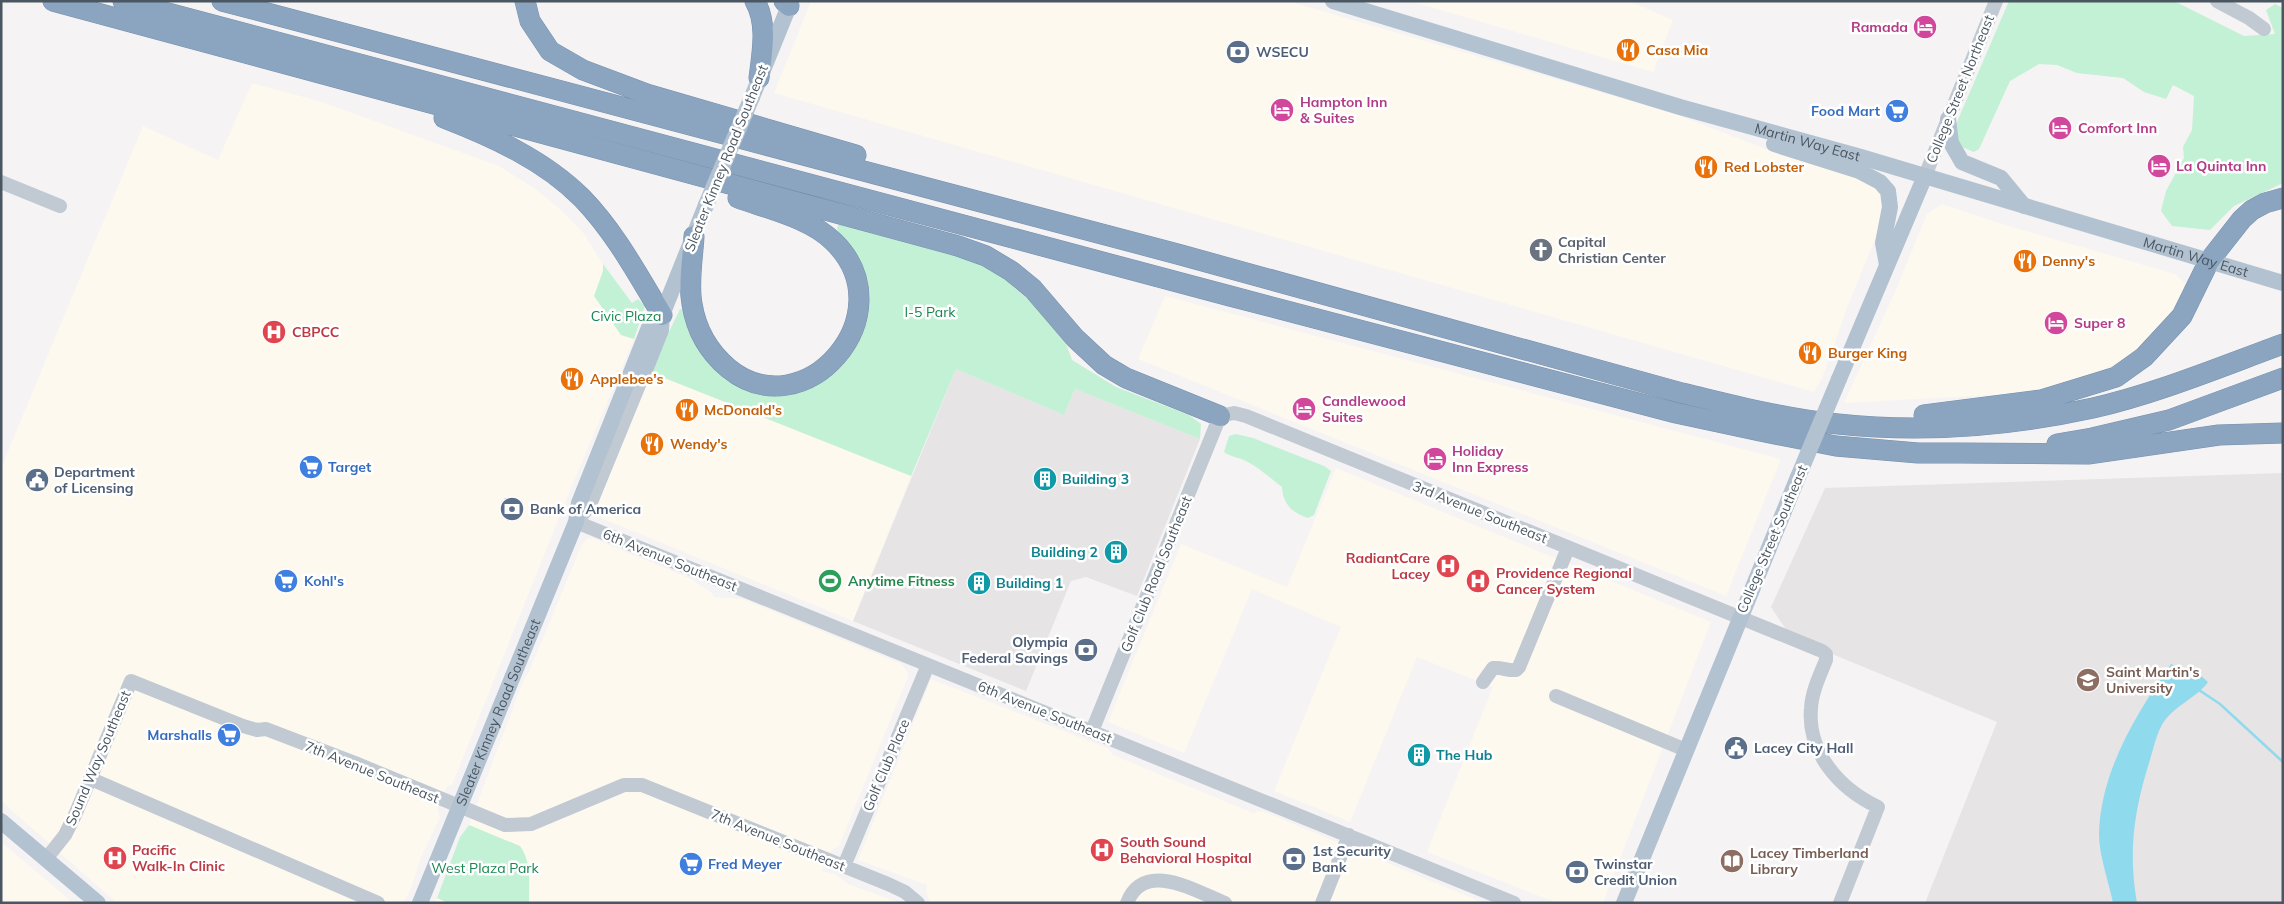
<svg xmlns="http://www.w3.org/2000/svg" width="2284" height="904" font-family="Mulish,sans-serif">
<rect width="100%" height="100%" fill="#f5f3f3"/>
<path fill="#fdf9ef" d="M 811,1 L 1288,1 L 1675,114 L 1766,149 L 1867,177 L 1882,193 L 1882,222 L 1848,305 L 1823,376 L 1814,392 L 774,93 Z
M 1410,1 L 1629,1 L 1673,20 L 1653,72 Z
M 252,83 L 322,102 L 499,166 L 537,190 L 561,210 L 584,234 L 603,264 L 603,271 L 595,297 L 621,335 L 634,339 L 573,483 L 452,785 L 447,787 L 437,810 L 440,817 L 420,860 L 414,880 L 407,897 L 402,903 L 117,903 L 1,801 L 1,468 L 143,126 L 218,160 Z
M 1942,204 L 2002,224 L 2175,274 L 2185,283 L 2183,291 L 2166,319 L 2134,354 L 2089,377 L 2030,393 L 1844,403 L 1898,285 L 1927,214 Z
M 1165,296 L 1781,459 L 1726,596 L 1138,359 Z
M 652,373 L 911,476 L 853,621 L 603,519 L 597,513 L 597,506 Z
M 1336,468 L 1711,622 L 1603,903 L 1557,903 L 1427,852 L 1493,687 L 1417,657 L 1350,822 L 1274,791 L 1341,627 L 1252,589 L 1184,753 L 1108,722 L 1181,544 L 1287,587 Z
M 588,538 L 595,539 L 689,578 L 711,592 L 714,597 L 743,599 L 899,663 L 904,667 L 908,674 L 907,679 L 839,846 L 832,850 L 822,871 L 835,874 L 848,884 L 900,903 L 435,903 L 460,837 L 469,825 L 524,679 L 528,674 L 582,544 Z
M 931,679 L 1107,748 L 1113,755 L 1253,813 L 1262,811 L 1484,903 L 930,903 L 926,892 L 927,885 L 858,860 Z
M 1,842 L 45,879 L 73,903 L 1,903 Z"/>
<path fill="#e6e4e5" d="M 956,369 L 1064,415 L 1075,389 L 1200,439 L 1137,596 L 1086,577 L 1071,581 L 1026,691 L 853,621 Z
M 2283,473 L 2283,903 L 1925,903 L 1997,722 L 1791,637 L 1771,607 L 1825,488 Z"/>
<path fill="#c3f1d5" d="M 2009,1 L 2174,1 L 2244,36 L 2275,34 L 2266,10 L 2275,4 L 2283,8 L 2283,183 L 2234,206 L 2210,230 L 2172,226 L 2161,211 L 2166,191 L 2184,158 L 2183,147 L 2192,130 L 2194,96 L 2173,85 L 2166,99 L 2144,92 L 2123,78 L 2077,73 L 2057,65 L 2039,64 L 2010,81 L 1979,149 L 1974,152 L 1957,145 L 1954,129 Z
M 843,224 L 962,256 L 995,271 L 1036,306 L 1064,338 L 1072,360 L 1116,387 L 1189,415 L 1201,424 L 1200,439 L 1075,389 L 1064,415 L 956,369 L 911,476 L 652,373 L 667,336 L 680,309 L 683,310 C 691,361 731,371 771,393 L 861,330 C 871,305 867,275 853,251 C 848,243 840,238 837,229 L 838,225 Z
M 603,264 L 632,303 L 638,299 L 645,306 L 634,339 L 621,335 L 594,296 L 603,271 Z
M 1236,434 L 1253,438 L 1324,466 L 1331,471 L 1314,515 L 1308,518 C 1292,513 1283,504 1282,487 C 1270,478 1260,468 1246,461 C 1238,457 1231,457 1224,452 L 1229,436 Z
M 469,825 L 520,846 C 532,862 529,884 529,903 L 448,903 L 437,898 L 460,837 Z"/>
<path fill="#90daee" d="M 2171,664 L 2200,675 L 2208,682 C 2198,697 2175,705 2163,723 C 2156,734 2153,751 2149,763 C 2134,811 2128,852 2137,903 L 2113,903 C 2109,883 2099,855 2099,835 C 2100,772 2136,714 2171,664 Z"/>
<g fill="none" stroke-linecap="round" stroke-linejoin="round">
<path stroke="#90daee" stroke-width="2.5" d="M 2199,690 L 2220,704 L 2283,762"/>
<g stroke="#7690ad" stroke-width="21">
<path id="highway" d="M 53,1 L 958,246 L 986,256 L 1011,271 L 1033,289 L 1075,338 L 1104,365 L 1126,378 L 1220,416
M 123,1 L 1230,296 L 1676,413 L 1760,431 L 1836,446 L 1918,453 L 1960,453 L 2088,454 L 2219,435 L 2283,433
M 222,1 L 1181,255 L 1682,393 C 1733,405 1785,419 1838,424 C 1922,433 2010,426 2093,408 C 2158,393 2220,367 2283,344
M 525,1 L 530,21 L 550,51 L 583,70 L 647,94 L 856,155
M 755,1 C 768,24 762,53 759,78
M 784,1 L 789,6
M 444,118 C 493,137 544,160 582,198 C 615,232 638,275 662,315
M 694,236 C 693,257 688,282 692,304 C 696,329 708,351 728,368 C 804,431 907,314 834,242 C 810,218 768,209 738,198
M 1924,415 L 2041,400 L 2116,377 L 2144,357 L 2182,316 L 2209,261 L 2242,219 L 2252,210 L 2265,203 L 2283,198
M 2057,444 L 2092,438 L 2169,420 L 2283,378"/>
</g>
<path stroke="#c1cad2" stroke-width="14" d="M 2217,1 L 2249,18 L 2264,29
M 1925,176 L 1996,1
M 1,182 L 60,206
M 643,375 L 589,507 L 576,522 L 1514,903
M 1483,682 L 1493,668 C 1502,667 1508,671 1516,670 L 1519,667 L 1568,548
M 1556,696 L 1686,750
M 1092,731 L 1220,416 L 1234,413 L 1246,416 L 1822,651 L 1826,654 L 1826,660 C 1820,675 1812,691 1811,708 C 1807,753 1840,789 1878,807 L 1840,903
M 91,779 L 378,903
M 46,859 L 65,835 L 75,815 L 131,681 L 243,726 L 257,730 L 266,729 L 355,763 L 505,825 L 531,824 L 624,785 L 642,785 L 888,884 L 905,892 L 918,903
M 844,866 L 928,665
M 1127,903 C 1144,859 1195,891 1225,903
M 1322,903 L 1349,835"/>
<g stroke="#b3c2d1" stroke-width="16">
<path id="s1" d="M 1333,1 L 1680,107 L 1861,157 L 2283,283"/>
<path d="M 752,97 L 791,1"/>
<path d="M 1948,119 L 1951,143 L 1962,162 L 2001,178 L 2024,206"/>
<path d="M 1774,144 L 1859,171 L 1880,182 L 1888,191 L 1890,207 L 1883,243 L 1887,265"/>
<path d="M 643,375 L 661,330 L 662,315 L 706,205"/>
<path d="M 1839,379 L 1925,176"/>
<path d="M 1,821 L 98,903"/>
<path id="s2" d="M 420,903 L 576,522 L 579,503 L 650,325 L 662,315"/>
<path d="M 1624,903 L 1798,477"/>
</g>
<use href="#highway" stroke="#8ba5c1" stroke-width="20"/>
<path stroke="#b3c2d1" stroke-width="16" d="M 706,205 L 752,97
M 1798,477 L 1839,379"/>
</g>
<defs>
<g id="hotel-disc" transform="scale(1.25)"><circle r="9.5" fill="#d1479c" stroke="#fff"/><path d="M-6-4.5h1.5V1H6V5H4.5V3h-9V5H-6ZM-4 0a1.8 1.8 0 1 1 3.6 0ZM.5 0V-2.5h3Q6-2.5 6 0Z" fill="#fff"/></g>
<g id="restaurant-disc" transform="scale(1.25)"><circle r="9.5" fill="#e8710a" stroke="#fff"/><path d="M-5-6h1v4h1v-4h1v4h1v-4h1v5L-1.5 .5V6h-2V.5L-5-1ZM5-6V6H3V1.5H1.5Q1.5-4 5-6Z" fill="#fff"/></g>
<g id="bank-disc" transform="scale(1.25)"><circle r="9.5" fill="#5c6f8a" stroke="#fff"/><path d="M-6-4H6V4H-6ZM0-2.3a2.3 2.3 0 1 0 0 4.6a2.3 2.3 0 1 0 0-4.6Z" fill="#fff"/></g>
<g id="supermarket-disc" transform="scale(1.25)"><circle r="9.5" fill="#3f7fe0" stroke="#fff"/><path d="M-6-5.5h2.5l.6 2H6L4.5 2H-2.5L-4.4-4H-6ZM-1.5 3.2a1.3 1.3 0 1 0 .1 0ZM3 3.2a1.3 1.3 0 1 0 .1 0Z" fill="#fff"/></g>
<g id="church-disc" transform="scale(1.25)"><circle r="9.5" fill="#6b7280" stroke="#fff"/><path d="M-1.2-6h2.4v3.5h3.3v2.4h-3.3V6h-2.4V-.1h-3.3v-2.4h3.3Z" fill="#fff"/></g>
<g id="hospital-disc" transform="scale(1.25)"><circle r="9.5" fill="#e0444e" stroke="#fff"/><path d="M-5-5h3v3.5h4V-5h3V5h-3V1.5h-4V5h-3Z" fill="#fff"/></g>
<g id="building-disc" transform="scale(1.25)"><circle r="9.5" fill="#0f9aa8" stroke="#fff"/><path d="M-4-6H4V6H1V3H-1V6H-4ZM-2.5-4.3h1.7v1.8h-1.7ZM.8-4.3h1.7v1.8H.8ZM-2.5-1h1.7V.8h-1.7ZM.8-1h1.7V.8H.8Z" fill="#fff"/></g>
<g id="civic-disc" transform="scale(1.25)"><circle r="9.5" fill="#5c6f8a" stroke="#fff"/><path d="M-.6-6.5H3V-4.5H.6V-3L4-1V1h2V6H-6V1h2V-1L-.6-3ZM-1.2 2.5V6h2.4V2.5Z" fill="#fff"/></g>
<g id="stadium-disc" transform="scale(1.25)"><circle r="9.5" fill="#2e9e5b" stroke="#fff"/><path d="M0-5a6.5 5 0 1 0 0 10a6.5 5 0 1 0 0-10ZM-3.5-1.8h7v3.6h-7Z" fill="#fff"/></g>
<g id="university-disc" transform="scale(1.25)"><circle r="9.5" fill="#8d6e63" stroke="#fff"/><path d="M0-5L7-2L0 1L-7-2ZM-4 1L0 2.5L4 1V4Q0 6-4 4Z" fill="#fff"/></g>
<g id="library-disc" transform="scale(1.25)"><circle r="9.5" fill="#8d6e63" stroke="#fff"/><path d="M-6-4Q-3-5.5-.7-3.5V5Q-3 3-6 4ZM6-4Q3-5.5 .7-3.5V5Q3 3 6 4Z" fill="#fff"/></g>
</defs>
<g fill-rule="evenodd">
<use href="#hotel-disc" x="1925" y="27"/>
<use href="#restaurant-disc" x="1628" y="50"/>
<use href="#bank-disc" x="1238" y="52"/>
<use href="#hotel-disc" x="1282" y="110"/>
<use href="#supermarket-disc" x="1897" y="111"/>
<use href="#hotel-disc" x="2060" y="128"/>
<use href="#hotel-disc" x="2159" y="166"/>
<use href="#restaurant-disc" x="1706" y="167"/>
<use href="#church-disc" x="1541" y="250"/>
<use href="#restaurant-disc" x="2025" y="261"/>
<use href="#hotel-disc" x="2056" y="323"/>
<use href="#hospital-disc" x="274" y="332"/>
<use href="#restaurant-disc" x="1810" y="353"/>
<use href="#restaurant-disc" x="572" y="379"/>
<use href="#hotel-disc" x="1304" y="409"/>
<use href="#restaurant-disc" x="687" y="410"/>
<use href="#restaurant-disc" x="652" y="444"/>
<use href="#hotel-disc" x="1435" y="459"/>
<use href="#supermarket-disc" x="311" y="467"/>
<use href="#building-disc" x="1045" y="479"/>
<use href="#civic-disc" x="37" y="480"/>
<use href="#bank-disc" x="512" y="509"/>
<use href="#building-disc" x="1116" y="552"/>
<use href="#hospital-disc" x="1448" y="566"/>
<use href="#supermarket-disc" x="286" y="581"/>
<use href="#stadium-disc" x="830" y="581"/>
<use href="#hospital-disc" x="1478" y="581"/>
<use href="#building-disc" x="979" y="583"/>
<use href="#bank-disc" x="1086" y="650"/>
<use href="#university-disc" x="2088" y="680"/>
<use href="#supermarket-disc" x="229" y="735"/>
<use href="#civic-disc" x="1736" y="748"/>
<use href="#building-disc" x="1419" y="755"/>
<use href="#hospital-disc" x="1102" y="850"/>
<use href="#hospital-disc" x="115" y="858"/>
<use href="#bank-disc" x="1294" y="859"/>
<use href="#library-disc" x="1732" y="861"/>
<use href="#supermarket-disc" x="691" y="864"/>
<use href="#bank-disc" x="1577" y="872"/>
</g>
<g text-anchor="middle" dominant-baseline="central" stroke-width="5" stroke-linejoin="round" paint-order="stroke">
<g font-size="14" font-weight="bold" fill="#b23c85" stroke="#fff" text-anchor="start">
<text x="1908" y="27" text-anchor="end">Ramada</text>
<text x="1300" y="102">Hampton Inn<tspan x="1300" dy="16">&amp; Suites</tspan></text>
<text x="2078" y="128">Comfort Inn</text>
<text x="2176" y="166">La Quinta Inn</text>
<text x="2074" y="323">Super 8</text>
<text x="1322" y="401">Candlewood<tspan x="1322" dy="16">Suites</tspan></text>
<text x="1452" y="451">Holiday<tspan x="1452" dy="16">Inn Express</tspan></text>
</g>
<g font-size="14" font-weight="bold" fill="#c56008" stroke="#fff" text-anchor="start">
<text x="1646" y="50">Casa Mia</text>
<text x="1724" y="167">Red Lobster</text>
<text x="2042" y="261">Denny's</text>
<text x="1828" y="353">Burger King</text>
<text x="590" y="379">Applebee's</text>
<text x="704" y="410">McDonald's</text>
<text x="670" y="444">Wendy's</text>
</g>
<g font-size="14" font-weight="bold" fill="#4e5e75" stroke="#fff" text-anchor="start">
<text x="1256" y="52">WSECU</text>
<text x="54" y="472">Department<tspan x="54" dy="16">of Licensing</tspan></text>
<text x="530" y="509">Bank of America</text>
<text x="1068" y="642" text-anchor="end">Olympia<tspan x="1068" dy="16">Federal Savings</tspan></text>
<text x="1754" y="748">Lacey City Hall</text>
<text x="1312" y="851">1st Security<tspan x="1312" dy="16">Bank</tspan></text>
<text x="1594" y="864">Twinstar<tspan x="1594" dy="16">Credit Union</tspan></text>
</g>
<g font-size="14" fill="#4a5661" stroke="#fff">
<text transform="translate(1960 89) rotate(-68)">College Street Northeast</text>
<text stroke="none"><textPath href="#s1" startOffset="495">Martin Way East</textPath></text>
<text transform="translate(726 158) rotate(-68)">Sleater Kinney Road Southeast</text>
<text stroke="none"><textPath href="#s1" startOffset="900">Martin Way East</textPath></text>
<text transform="translate(1480 512) rotate(22)">3rd Avenue Southeast</text>
<text transform="translate(1772 539) rotate(-67)">College Street Southeast</text>
<text transform="translate(670 560) rotate(22)">6th Avenue Southeast</text>
<text transform="translate(1156 574) rotate(-68)">Golf Club Road Southeast</text>
<text stroke="none"><textPath href="#s2" startOffset="206">Sleater Kinney Road Southeast</textPath></text>
<text transform="translate(1045 712) rotate(22)">6th Avenue Southeast</text>
<text transform="translate(98 758) rotate(-67)">Sound Way Southeast</text>
<text transform="translate(886 765) rotate(-67)">Golf Club Place</text>
<text transform="translate(372 772) rotate(22)">7th Avenue Southeast</text>
<text transform="translate(778 840) rotate(22)">7th Avenue Southeast</text>
</g>
<g font-size="14" font-weight="bold" fill="#366cbe" stroke="#fff" text-anchor="start">
<text x="1880" y="111" text-anchor="end">Food Mart</text>
<text x="328" y="467">Target</text>
<text x="304" y="581">Kohl's</text>
<text x="212" y="735" text-anchor="end">Marshalls</text>
<text x="708" y="864">Fred Meyer</text>
</g>
<g font-size="14" font-weight="bold" fill="#5b616d" stroke="#fff" text-anchor="start">
<text x="1558" y="242">Capital<tspan x="1558" dy="16">Christian Center</tspan></text>
</g>
<g font-size="14" fill="#17864f" stroke="#fff">
<text x="930" y="312">I-5 Park</text>
<text x="626" y="316">Civic Plaza</text>
<text x="485" y="868">West Plaza Park</text>
</g>
<g font-size="14" font-weight="bold" fill="#be3a42" stroke="#fff" text-anchor="start">
<text x="292" y="332">CBPCC</text>
<text x="1430" y="558" text-anchor="end">RadiantCare<tspan x="1430" dy="16">Lacey</tspan></text>
<text x="1496" y="573">Providence Regional<tspan x="1496" dy="16">Cancer System</tspan></text>
<text x="1120" y="842">South Sound<tspan x="1120" dy="16">Behavioral Hospital</tspan></text>
<text x="132" y="850">Pacific<tspan x="132" dy="16">Walk-In Clinic</tspan></text>
</g>
<g font-size="14" font-weight="bold" fill="#0d838f" stroke="#fff" text-anchor="start">
<text x="1062" y="479">Building 3</text>
<text x="1098" y="552" text-anchor="end">Building 2</text>
<text x="996" y="583">Building 1</text>
<text x="1436" y="755">The Hub</text>
</g>
<g font-size="14" font-weight="bold" fill="#27864d" stroke="#fff" text-anchor="start">
<text x="848" y="581">Anytime Fitness</text>
</g>
<g font-size="14" font-weight="bold" fill="#785e54" stroke="#fff" text-anchor="start">
<text x="2106" y="672">Saint Martin's<tspan x="2106" dy="16">University</tspan></text>
<text x="1750" y="853">Lacey Timberland<tspan x="1750" dy="16">Library</tspan></text>
</g>
</g>
<rect width="2284" height="904" fill="none" stroke="#4a5661" stroke-width="5"/>
</svg>
